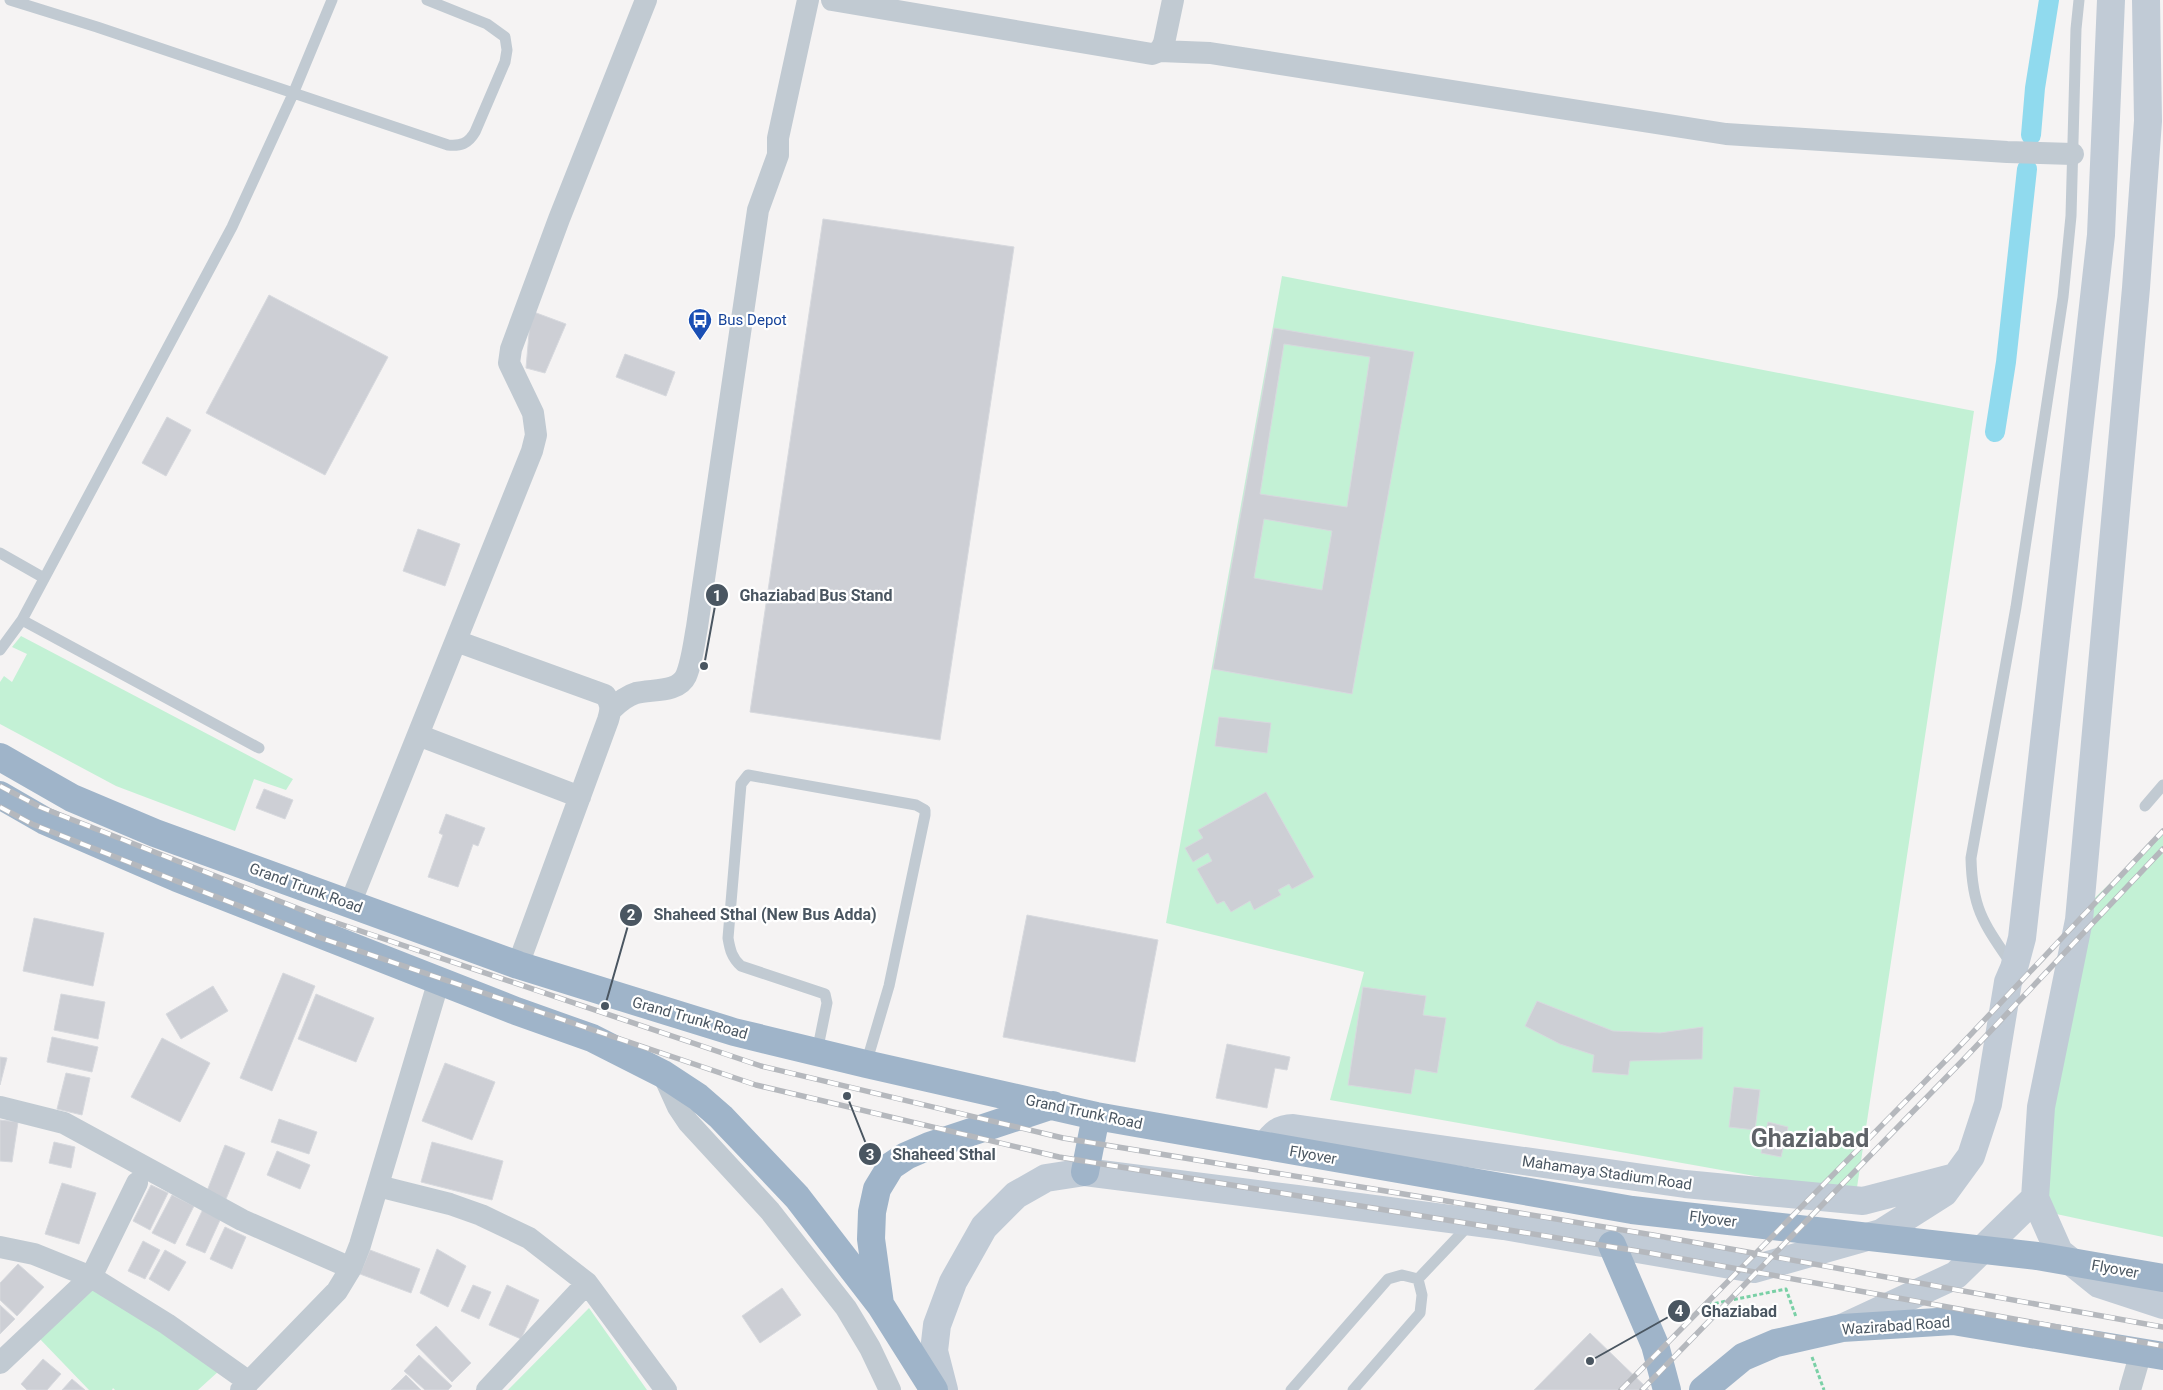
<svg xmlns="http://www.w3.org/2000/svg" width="2163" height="1390" font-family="Roboto,sans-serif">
<rect width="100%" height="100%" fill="#f5f3f3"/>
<path fill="#c3f1d5" d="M 1282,276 L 1974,411 L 1856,1194 L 1330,1100 L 1364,972 L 1166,923 Z
M 21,636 L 293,779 L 286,790 L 254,779 L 235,831 L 116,786 L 0,724 L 0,682 L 4,676 L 12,682 L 27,654 L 12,647 Z
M 2163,833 L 2163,1237 L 2047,1212 L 2064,927 Z
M 92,1281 L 220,1370 L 198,1390 L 115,1390 L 113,1388 L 112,1390 L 89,1390 L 38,1337 Z
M 589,1308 L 647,1390 L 508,1390 Z"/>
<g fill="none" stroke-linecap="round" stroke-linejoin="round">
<path stroke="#90daee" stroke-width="20" d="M 2031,135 L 2035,88 L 2049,0
M 1995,432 L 2006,362 L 2027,169"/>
</g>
<path fill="#cdcfd5" stroke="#d7d9de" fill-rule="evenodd" d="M 823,219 L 1014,247 L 940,740 L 750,712 Z
M 269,295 L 388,357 L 325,475 L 206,413 Z
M 531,311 L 566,324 L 545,373 L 526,368 Z
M 1274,328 L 1414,352 L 1352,694 L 1213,669 ZM 1264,519 L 1332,531 L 1322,590 L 1254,578 Z
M 1284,344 L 1370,357 L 1347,507 L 1260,494 Z
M 625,354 L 675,372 L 666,396 L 616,377 Z
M 167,417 L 191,430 L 166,476 L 142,463 Z
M 418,529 L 460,544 L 445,586 L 403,571 Z
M 1219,717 L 1271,723 L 1267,753 L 1215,746 Z
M 264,789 L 293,800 L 285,819 L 256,808 Z
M 1266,792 L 1314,877 L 1292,889 L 1289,884 L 1278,890 L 1281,895 L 1254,910 L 1250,901 L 1231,912 L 1224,901 L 1217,904 L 1197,869 L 1212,861 L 1208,853 L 1193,862 L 1185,848 L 1203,838 L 1198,830 Z
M 446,814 L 485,828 L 478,846 L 473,844 L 458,887 L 428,877 L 443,835 L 439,833 Z
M 1027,915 L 1158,940 L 1135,1062 L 1003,1037 Z
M 34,918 L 104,933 L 93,986 L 23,971 Z
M 283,973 L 315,986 L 272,1091 L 240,1078 Z
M 213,986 L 228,1011 L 181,1039 L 166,1014 Z
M 1363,987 L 1426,996 L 1423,1015 L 1446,1018 L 1437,1073 L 1415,1069 L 1411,1094 L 1348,1085 Z
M 61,994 L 105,1002 L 98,1039 L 54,1030 Z
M 316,994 L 374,1018 L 356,1062 L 298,1039 Z
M 1537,1001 L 1613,1031 L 1660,1033 L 1703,1027 L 1702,1059 L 1630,1061 L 1628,1075 L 1592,1072 L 1594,1055 L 1560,1044 L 1525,1026 Z
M 52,1037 L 98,1047 L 92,1072 L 47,1062 Z
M 162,1038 L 210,1063 L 180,1122 L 131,1097 Z
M 1227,1044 L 1290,1057 L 1287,1070 L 1275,1068 L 1267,1108 L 1216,1098 Z
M 0,1057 L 7,1058 L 0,1085 Z
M 445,1063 L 495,1082 L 472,1140 L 422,1121 Z
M 66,1073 L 90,1078 L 82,1115 L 57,1109 Z
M 1734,1087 L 1760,1090 L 1755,1130 L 1729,1127 Z
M 279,1119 L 317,1132 L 309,1154 L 271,1142 Z
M 0,1120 L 18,1122 L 12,1162 L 0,1161 Z
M 1768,1122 L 1788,1127 L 1781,1157 L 1761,1153 Z
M 54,1142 L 75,1147 L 71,1168 L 49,1163 Z
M 432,1142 L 503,1161 L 492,1200 L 421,1182 Z
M 225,1145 L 245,1153 L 226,1199 L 207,1191 Z
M 277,1151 L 310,1165 L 300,1189 L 267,1175 Z
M 62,1183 L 96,1193 L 79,1244 L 45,1234 Z
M 151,1185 L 168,1193 L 150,1230 L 133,1221 Z
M 172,1195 L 194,1206 L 175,1244 L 152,1233 Z
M 203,1209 L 221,1218 L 205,1253 L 186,1245 Z
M 225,1227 L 246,1237 L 232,1269 L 210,1259 Z
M 143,1241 L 160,1250 L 145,1279 L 128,1271 Z
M 437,1249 L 466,1266 L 448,1307 L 420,1293 Z
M 165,1250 L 186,1262 L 169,1291 L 149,1279 Z
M 370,1250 L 420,1269 L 411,1293 L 360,1274 Z
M 18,1264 L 44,1287 L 17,1316 L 0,1300 L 0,1283 Z
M 473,1285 L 491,1292 L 479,1319 L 461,1311 Z
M 507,1285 L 539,1300 L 521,1339 L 489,1325 Z
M 782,1288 L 801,1315 L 760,1343 L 742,1316 Z
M 0,1305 L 15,1319 L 0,1334 Z
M 436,1326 L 471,1363 L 452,1382 L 416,1345 Z
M 1590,1333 L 1649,1390 L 1534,1390 Z
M 419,1355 L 452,1386 L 448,1390 L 425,1390 L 404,1371 Z
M 43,1359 L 61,1374 L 47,1390 L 27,1390 L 21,1384 Z
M 406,1375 L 421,1390 L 391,1390 Z
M 72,1379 L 85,1390 L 62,1390 Z"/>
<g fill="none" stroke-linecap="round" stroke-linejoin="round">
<path stroke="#7ad0a6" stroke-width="3" stroke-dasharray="4 2.5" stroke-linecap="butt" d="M 1702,1306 L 1786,1289 L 1796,1317
M 1812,1357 L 1824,1390"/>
<path stroke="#c1cad2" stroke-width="11" d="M 10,0 L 97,27 L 448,145 C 461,146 468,144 475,132 L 505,62 L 507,50 L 505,37 L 487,24 L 427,0
M 0,553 L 44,578
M 22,620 L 259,748
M 0,650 L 22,620 L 232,227 L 293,94 L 332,0
M 2145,806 L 2163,785
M 2012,965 C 1984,924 1972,909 1971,858 L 2016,607 L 2063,297 L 2071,216 L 2076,29 L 2079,0
M 817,1052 L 827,1003 L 825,994 L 741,966 C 732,958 730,950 728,938 L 741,784 L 748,775 L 916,805 L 925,810 L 925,815 L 889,986 L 866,1064
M 1291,1390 L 1388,1279 L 1402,1275 L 1418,1279
M 1353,1390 L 1420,1313 L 1422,1295 L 1418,1279 L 1471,1223"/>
<path stroke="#c1cad2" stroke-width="22" d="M 832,0 L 1152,54 L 1160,51 L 1164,43 L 1173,0
M 1160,51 L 1210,53 L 1726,134 L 2007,152 L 2073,154
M 456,641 L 605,695 C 612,704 611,710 608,720 L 518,965
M 611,710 C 618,703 626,696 636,693 C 652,689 678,693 686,676 C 692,662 694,643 697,627 L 758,210 L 778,155 L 778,138 L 808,0
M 418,735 L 580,797
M 350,904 L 532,451 L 536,435 L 533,413 L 509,363 L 511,349 L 559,219 L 646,0
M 663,1074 L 678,1107 L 688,1122 L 770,1211 L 846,1308 L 870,1348 L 890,1390
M 0,1107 L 64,1123 L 242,1220 L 351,1268
M 378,1186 L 450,1204 L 481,1215 L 529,1238 L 587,1283 L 666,1390
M 0,1247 L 34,1254 L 91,1277 L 167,1324 L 249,1382
M 0,1363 L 91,1277 L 137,1183
M 241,1390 L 337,1291 L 351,1268 L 360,1245 L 439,980
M 487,1390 L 587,1283
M 2130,1390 L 2141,1352"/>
<path stroke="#c1cbd6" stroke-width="28" d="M 2146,0 L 2148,121 L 2136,288 L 2079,920 L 2041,1107 L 2035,1198 L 2059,1252 L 2099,1284 L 2163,1305
M 1265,1146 C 1273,1135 1279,1128 1293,1128 L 1685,1184 L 1863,1201 L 1955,1177
M 1844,1327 L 1956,1275 L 2035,1198
M 944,1390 L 934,1351 L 937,1325 L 953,1282 L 984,1227 L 1016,1195 L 1046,1178 L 1085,1172 L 1297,1199 L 1504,1226 L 1754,1269 L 1881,1233 L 1944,1193 L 1971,1156 L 1988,1104 L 2008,982 L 2014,968 L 2022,938 L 2101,235 L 2111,0"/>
<path stroke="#9fb4c9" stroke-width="28" d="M 0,757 L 72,798 L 155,833 L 518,965 L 734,1032 L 866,1064 L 1096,1116 L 1632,1210 L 2037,1256 L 2163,1278
M 0,795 L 45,821 L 177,878 L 516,1011 L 592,1038 L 663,1074 L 698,1097 L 721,1117 L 797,1197 L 881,1306 L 934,1390
M 1085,1172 L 1096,1116
M 1612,1245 L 1655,1345 L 1667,1390
M 880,1304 L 871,1239 L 872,1212 L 877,1189 L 891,1166 L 906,1156 L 929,1146 L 1053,1105
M 1703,1390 L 1743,1357 L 1776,1343 L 1842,1328 L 1953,1321 L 2163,1356"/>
<g stroke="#b5b8bd" stroke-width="5.5">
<path id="rail" d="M 0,786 L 40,807 L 325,919 L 761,1066 L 1063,1138 L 1653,1235 L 2163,1327
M 0,807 L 32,824 L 318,937 L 756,1085 L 1059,1157 L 1650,1253 L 2163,1346
M 1621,1390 L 1957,1049 L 2163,831
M 1642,1390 L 1966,1057 L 2163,849"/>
</g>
<use href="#rail" stroke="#fff" stroke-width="4" stroke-dasharray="11" stroke-linecap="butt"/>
</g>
<defs>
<g id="bus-pin" transform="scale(1.25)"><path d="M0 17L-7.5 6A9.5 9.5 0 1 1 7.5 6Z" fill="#1a4fb4" stroke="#fff"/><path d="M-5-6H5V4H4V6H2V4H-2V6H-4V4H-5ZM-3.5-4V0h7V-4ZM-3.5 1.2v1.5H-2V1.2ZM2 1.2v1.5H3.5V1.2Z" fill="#fff"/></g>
</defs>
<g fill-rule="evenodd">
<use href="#bus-pin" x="700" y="320"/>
</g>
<g text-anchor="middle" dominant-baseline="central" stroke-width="4.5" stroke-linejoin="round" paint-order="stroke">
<g font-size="15" fill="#164399" stroke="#fff" text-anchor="start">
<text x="718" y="320">Bus Depot</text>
</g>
<g font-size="15" fill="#4a5661" stroke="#fff">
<text transform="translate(306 888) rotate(20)">Grand Trunk Road</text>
<text transform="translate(690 1018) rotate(16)">Grand Trunk Road</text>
<text transform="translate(1084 1112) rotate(12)">Grand Trunk Road</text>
<text transform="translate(1313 1155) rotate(10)">Flyover</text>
<text transform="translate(1607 1173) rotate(8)">Mahamaya Stadium Road</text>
<text transform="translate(1713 1219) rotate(7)">Flyover</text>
<text transform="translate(2115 1269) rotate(10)">Flyover</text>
<text transform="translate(1896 1326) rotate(-4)">Wazirabad Road</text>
</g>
<g font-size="25" font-weight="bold" fill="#5f6368" stroke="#fff">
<text x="1810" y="1138">Ghaziabad</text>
</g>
</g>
<path fill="none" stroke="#4a5661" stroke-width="2" d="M704 666L717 595M605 1006L631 915M847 1096L870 1154M1590 1361L1679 1311"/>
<g fill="#4a5661" stroke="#fff" stroke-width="2">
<circle cx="704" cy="666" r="5"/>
<circle cx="605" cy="1006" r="5"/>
<circle cx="847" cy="1096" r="5"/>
<circle cx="1590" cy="1361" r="5"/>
<circle cx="717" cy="595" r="12"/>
<circle cx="631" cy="915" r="12"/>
<circle cx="870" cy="1154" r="12"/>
<circle cx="1679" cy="1311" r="12"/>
</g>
<g font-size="15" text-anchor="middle" font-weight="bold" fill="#fff">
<text x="717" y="601">1</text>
<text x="631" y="920">2</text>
<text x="870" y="1160">3</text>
<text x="1679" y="1316">4</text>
</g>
<g font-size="16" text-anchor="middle" font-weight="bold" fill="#4a5661" stroke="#fff" stroke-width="4.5" stroke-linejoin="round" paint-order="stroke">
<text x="816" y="601">Ghaziabad Bus Stand</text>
<text x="765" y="920">Shaheed Sthal (New Bus Adda)</text>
<text x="944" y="1160">Shaheed Sthal</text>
<text x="1739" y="1317">Ghaziabad</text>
</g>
</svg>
